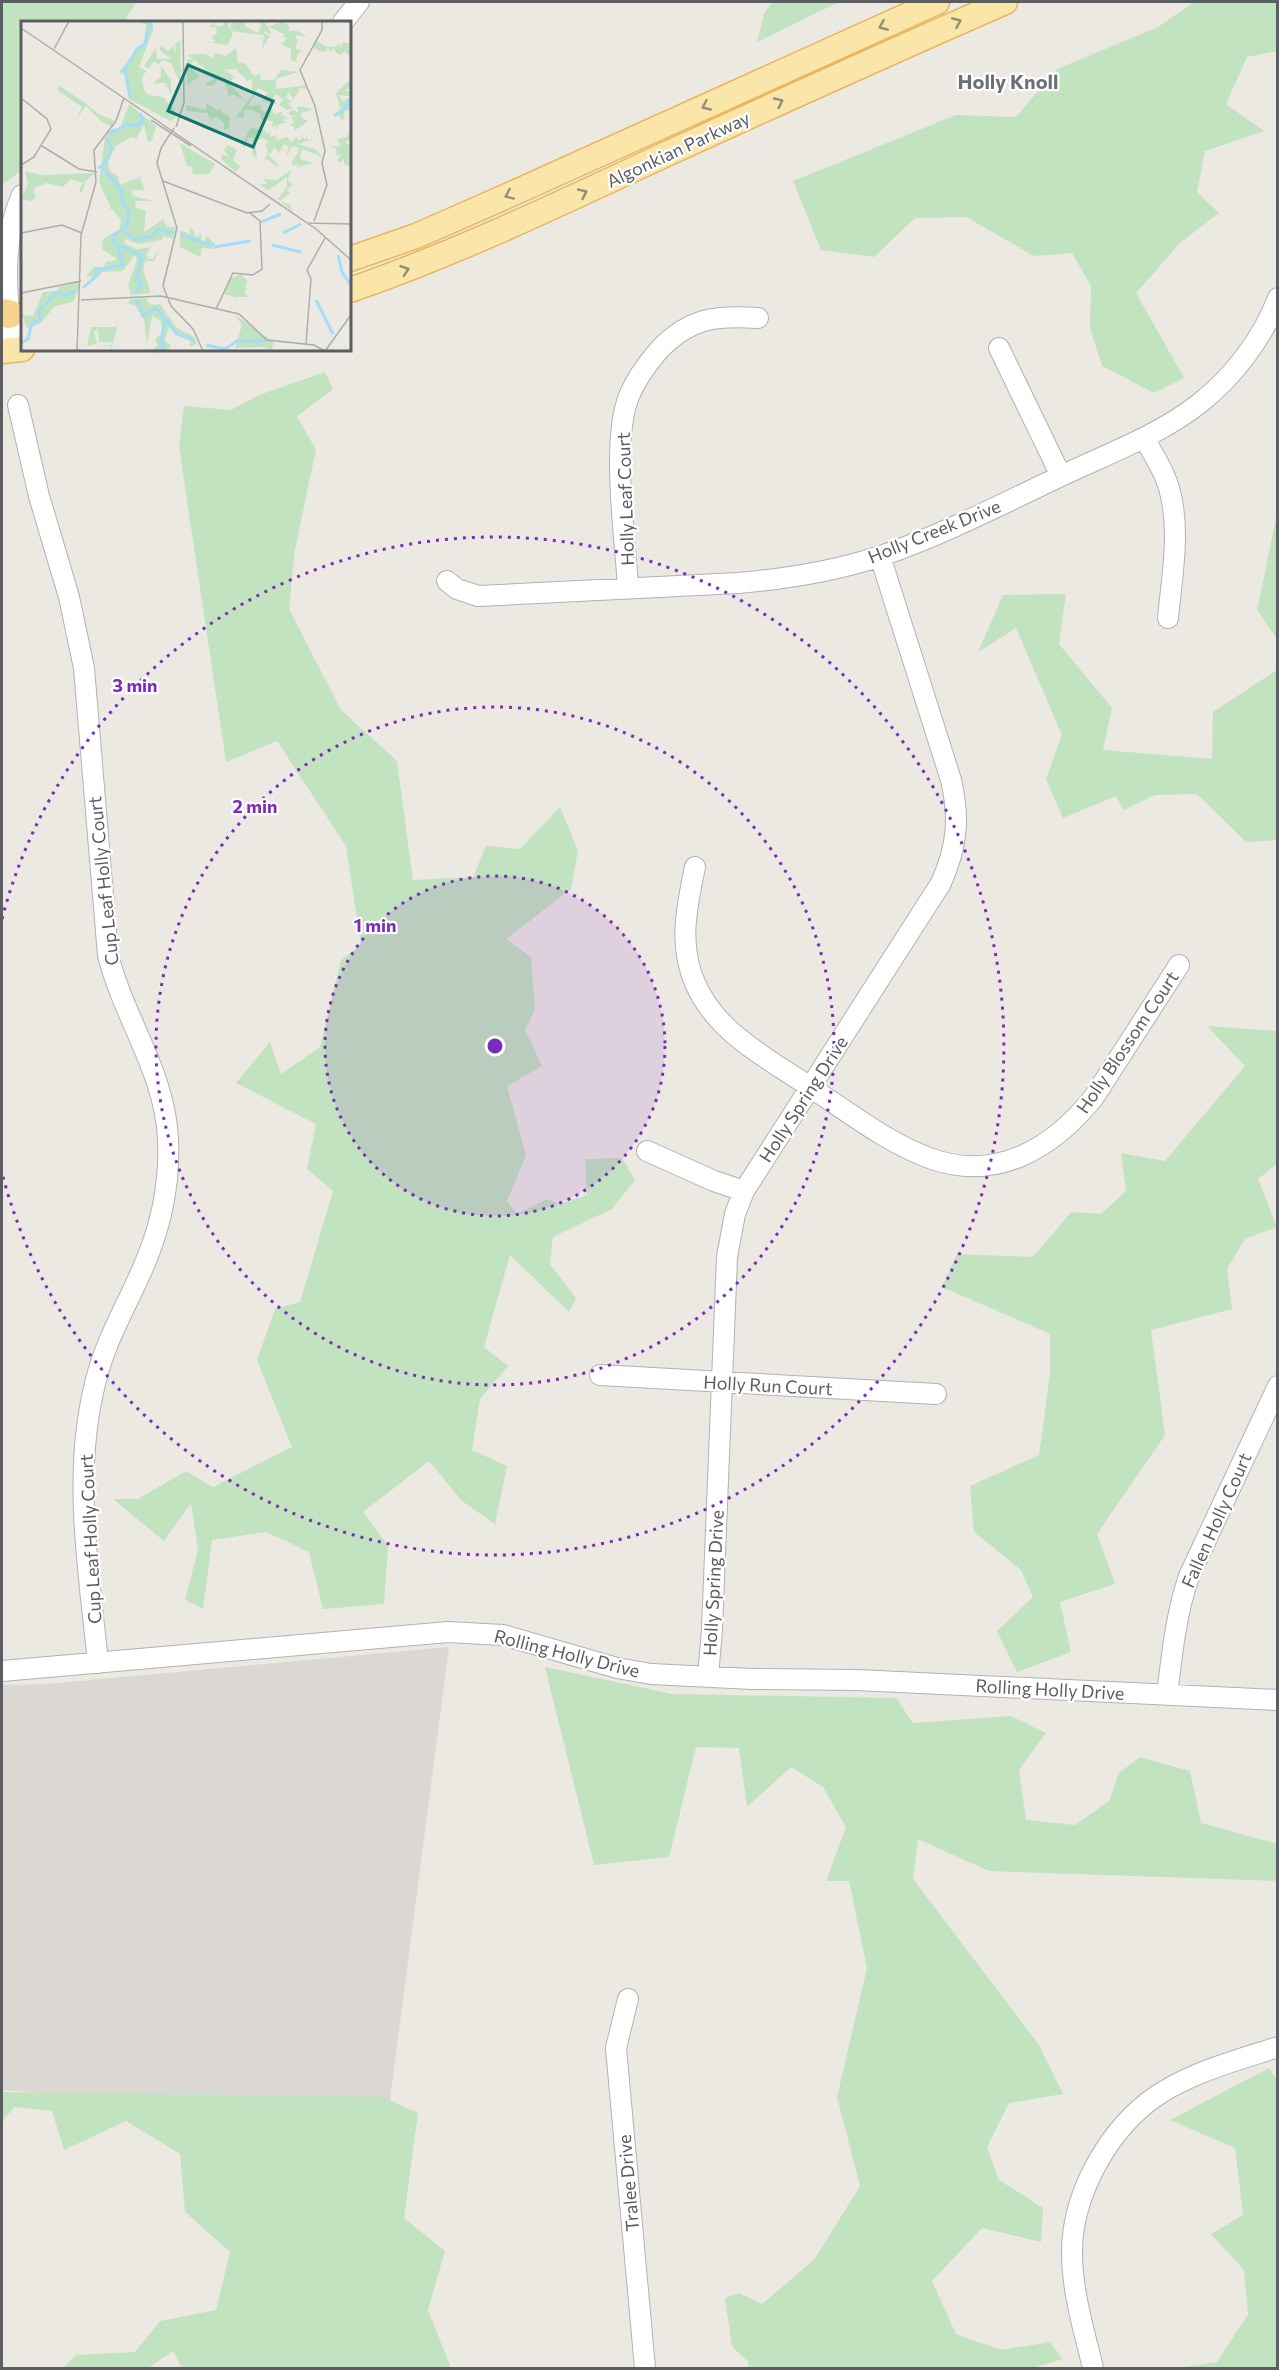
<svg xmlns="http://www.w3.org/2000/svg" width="1279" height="2370" font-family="Commissioner,sans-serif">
<rect width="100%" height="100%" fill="#ece9e2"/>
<path fill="#dbd8d4" d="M 449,1647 L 388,2115 L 2,2090 L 2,1685 L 47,1684 Z"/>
<path fill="#c2e3bf" d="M 2,2 L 136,2 L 124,22 L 22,22 L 22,170 L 2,185 Z
M 772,2 L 839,2 L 757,42 L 764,14 Z
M 1194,2 L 1277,2 L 1278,51 L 1247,57 L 1226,104 L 1264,131 L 1205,151 L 1197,192 L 1219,213 L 1180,243 L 1136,293 L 1184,378 L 1154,393 L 1102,366 L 1090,328 L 1091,286 L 1072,253 L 1034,256 L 966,217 L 915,218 L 874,257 L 821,250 L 793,181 L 956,115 L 1016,117 L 1057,69 L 1158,27 Z
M 325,372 L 333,389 L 297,416 L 316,450 L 295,549 L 289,609 L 341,710 L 397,761 L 413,880 L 473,877 L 486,846 L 520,849 L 560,807 L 578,851 L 571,889 L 506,939 L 531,957 L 535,1009 L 525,1030 L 542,1066 L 507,1086 L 526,1155 L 507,1201 L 517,1214 L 547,1199 L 559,1204 L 587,1195 L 585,1159 L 622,1158 L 635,1180 L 612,1209 L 553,1237 L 550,1264 L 576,1298 L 569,1312 L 510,1255 L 484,1347 L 508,1366 L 480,1399 L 472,1450 L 507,1466 L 495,1524 L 462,1501 L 429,1461 L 363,1512 L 388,1546 L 384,1604 L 323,1609 L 309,1552 L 266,1532 L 212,1540 L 203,1609 L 185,1600 L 198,1550 L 191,1503 L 164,1541 L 113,1499 L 138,1499 L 186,1471 L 213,1487 L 292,1447 L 257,1360 L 275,1309 L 300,1302 L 333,1191 L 307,1169 L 316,1124 L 236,1083 L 270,1042 L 281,1074 L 320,1047 L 341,960 L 361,945 L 346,846 L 277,741 L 226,762 L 179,447 L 184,406 L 231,410 L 259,395 Z
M 1277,514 L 1277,639 L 1257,610 Z
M 1066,594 L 1059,644 L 1112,708 L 1103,750 L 1212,759 L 1213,712 L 1277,670 L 1277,840 L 1246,842 L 1197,794 L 1155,795 L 1124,810 L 1116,796 L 1063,818 L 1046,779 L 1062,735 L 1016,628 L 978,652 L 1003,595 Z
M 1207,1026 L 1277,1031 L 1277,1164 L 1258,1179 L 1277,1227 L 1245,1239 L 1227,1269 L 1232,1309 L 1151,1330 L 1165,1435 L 1097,1534 L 1115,1584 L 1060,1602 L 1071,1652 L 1017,1672 L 997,1631 L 1033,1597 L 1021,1570 L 974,1532 L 970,1486 L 1039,1455 L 1050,1374 L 1050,1334 L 942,1287 L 957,1254 L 1033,1257 L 1071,1212 L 1101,1214 L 1126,1191 L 1121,1153 L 1165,1161 L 1245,1066 Z
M 545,1667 L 672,1694 L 896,1698 L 913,1723 L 1011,1716 L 1046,1733 L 1019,1770 L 1026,1820 L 1075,1825 L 1109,1801 L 1119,1773 L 1140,1757 L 1190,1771 L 1201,1823 L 1277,1844 L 1277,1881 L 989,1871 L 918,1839 L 913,1879 L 1039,2045 L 1063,2094 L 1009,2103 L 987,2147 L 999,2180 L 1043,2208 L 1041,2242 L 982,2228 L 932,2281 L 956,2334 L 1001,2350 L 1050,2342 L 1063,2359 L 1032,2368 L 749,2368 L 748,2361 L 732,2347 L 725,2298 L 739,2293 L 762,2304 L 814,2260 L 860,2186 L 837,2097 L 867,1968 L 849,1881 L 826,1881 L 846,1827 L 823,1787 L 791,1767 L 747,1807 L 739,1748 L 696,1747 L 669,1857 L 594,1865 Z
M 1269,2068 L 1278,2081 L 1277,2368 L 1177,2368 L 1217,2362 L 1248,2314 L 1244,2270 L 1211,2234 L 1243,2215 L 1235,2148 L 1170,2120 Z
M 2,2092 L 383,2097 L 418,2113 L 404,2218 L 445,2251 L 428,2310 L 451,2368 L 182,2368 L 173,2351 L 148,2368 L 63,2368 L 76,2355 L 135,2352 L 160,2321 L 216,2310 L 230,2252 L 185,2212 L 180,2154 L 126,2121 L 64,2150 L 52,2111 L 14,2107 L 2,2122 Z"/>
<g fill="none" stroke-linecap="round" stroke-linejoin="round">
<g stroke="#afb3b6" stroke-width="22">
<path id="minor" d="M 343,22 L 359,2
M 999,348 L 1061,476
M 13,350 C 7,298 0,243 22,195
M 18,405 L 39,496 L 69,597 L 84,668 L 108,955 C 124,1019 165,1072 168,1139 C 170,1182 162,1223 145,1263 C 128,1304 105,1340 95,1384 C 72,1475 89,1572 98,1663
M 1144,438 C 1153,454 1164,470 1169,488 C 1181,530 1172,575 1168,618
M 447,581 L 457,589 L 478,596 L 738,583 C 786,579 835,571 881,556 C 942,535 1000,505 1059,477 C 1107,454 1158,436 1200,403 C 1233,377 1263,338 1278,298
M 628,587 C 625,537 611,441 629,396 C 636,379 647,364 659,350 C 689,318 716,315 758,318
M 695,867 C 687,906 678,944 695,983 C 716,1032 764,1056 807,1085 C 847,1111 887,1143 932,1159 C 998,1182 1054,1147 1094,1097 L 1179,965
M 647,1151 L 714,1181 L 744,1191
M 600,1375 L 936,1394
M 2,1671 L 448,1632 L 503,1635 L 617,1668 L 651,1674 L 752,1679 L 857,1680 L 1278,1700
M 708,1677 L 712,1629 L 727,1257 L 735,1214 L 744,1191 L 941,883 C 957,847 960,819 951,780 L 880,556
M 1167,1695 C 1172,1654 1176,1614 1189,1576 L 1278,1386
M 628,1999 L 616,2048 L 645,2368
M 1093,2368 C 1084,2330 1072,2292 1072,2252 C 1072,2197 1105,2136 1148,2102 C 1184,2074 1235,2061 1278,2047"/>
</g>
<g stroke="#e9b65e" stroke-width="27">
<path id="major" d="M 350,259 L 416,236 L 507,196 L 937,2
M 350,290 C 457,253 559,204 662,156 C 776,104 890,52 1005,2
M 2,351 L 22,349"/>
</g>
<g stroke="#e18d0d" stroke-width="32">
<path id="highway" d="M 2,313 L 9,314"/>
</g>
<use href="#minor" stroke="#fff" stroke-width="20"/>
<use href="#major" stroke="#fae6a9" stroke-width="24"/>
<use href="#highway" stroke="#f7d38e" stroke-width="28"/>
</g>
<defs><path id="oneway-chevron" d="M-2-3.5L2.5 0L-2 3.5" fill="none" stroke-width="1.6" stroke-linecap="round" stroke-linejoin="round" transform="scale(1.5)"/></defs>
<g stroke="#928e7b">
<use href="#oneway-chevron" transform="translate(957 22) rotate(-24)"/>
<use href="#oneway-chevron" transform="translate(883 26) rotate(156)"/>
<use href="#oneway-chevron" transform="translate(779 102) rotate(-25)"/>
<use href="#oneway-chevron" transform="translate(706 106) rotate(156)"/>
<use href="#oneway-chevron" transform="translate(583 193) rotate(-25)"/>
<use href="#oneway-chevron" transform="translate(509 195) rotate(156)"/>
<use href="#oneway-chevron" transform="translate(405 270) rotate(-19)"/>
</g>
<circle cx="495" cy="1046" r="170" fill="#7b2cbf" fill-opacity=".12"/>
<g fill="none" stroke="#7b2cbf" stroke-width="3" stroke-dasharray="3 6">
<circle cx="495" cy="1046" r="170"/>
<circle cx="495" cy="1046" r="339"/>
<path d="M2 919A509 509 0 1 1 2 1173"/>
</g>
<g text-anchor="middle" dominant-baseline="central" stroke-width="4.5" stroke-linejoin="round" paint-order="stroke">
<g font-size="18" fill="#5a5e62" stroke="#fff">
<text transform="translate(678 149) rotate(-25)">Algonkian Parkway</text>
<text transform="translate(625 499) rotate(-92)">Holly Leaf Court</text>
<text transform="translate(934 531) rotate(-22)">Holly Creek Drive</text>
<text transform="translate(103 881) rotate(-96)">Cup Leaf Holly Court</text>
<text transform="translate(1127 1042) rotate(-56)">Holly Blossom Court</text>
<text transform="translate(803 1099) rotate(-57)">Holly Spring Drive</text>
<text transform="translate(768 1385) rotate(3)">Holly Run Court</text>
<text transform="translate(1216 1520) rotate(-66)">Fallen Holly Court</text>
<text transform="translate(90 1539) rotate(-93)">Cup Leaf Holly Court</text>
<text transform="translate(713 1583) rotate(-87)">Holly Spring Drive</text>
<text transform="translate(567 1653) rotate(14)">Rolling Holly Drive</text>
<text transform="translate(1050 1689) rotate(3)">Rolling Holly Drive</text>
<text transform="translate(628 2183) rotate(-95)">Tralee Drive</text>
</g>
<g font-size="20" font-weight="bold" fill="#6b7074" stroke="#fff">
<text x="1008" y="81">Holly Knoll</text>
</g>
</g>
<g transform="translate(21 21)">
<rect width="330" height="330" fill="#ece9e2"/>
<path d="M 117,0 L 132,0 L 132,9 L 118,46 L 125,50 L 121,57 L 123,69 L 127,74 L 142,76 L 153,88 L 156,95 L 150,100 L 108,78 L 105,55 L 98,51 L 123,20 L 125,4 ZM 188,0 L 194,0 L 194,5 L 202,5 L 203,0 L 206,0 L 209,9 L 211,0 L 224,0 L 224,5 L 237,12 L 241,4 L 236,0 L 243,0 L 251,13 L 241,10 L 249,15 L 241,28 L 243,14 L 210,10 L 212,14 L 206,24 L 187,21 L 194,21 L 191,16 L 196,13 L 195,7 L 188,6 L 193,2 ZM 263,0 L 269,6 L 267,10 L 277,10 L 286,16 L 274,14 L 277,19 L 274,27 L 283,31 L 278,31 L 275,38 L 277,41 L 270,39 L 270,28 L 260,23 L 266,17 L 261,16 L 264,14 L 248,6 ZM 159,19 L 160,51 L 160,64 L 150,42 L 141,39 L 138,44 L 133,40 L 128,48 L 123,45 L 135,27 L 136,38 L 150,38 L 139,29 L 140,24 L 147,30 L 152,25 L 155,32 L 154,23 ZM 295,19 L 304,25 L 315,26 L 318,22 L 320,27 L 321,22 L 330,22 L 330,36 L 323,30 L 320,34 L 315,32 L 313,27 L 309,31 L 306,26 L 305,31 L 298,30 L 292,26 ZM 215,27 L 217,42 L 224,42 L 233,55 L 239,53 L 240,59 L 253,59 L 260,49 L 277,51 L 255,58 L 255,68 L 285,64 L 286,68 L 279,67 L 273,78 L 267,71 L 265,77 L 272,81 L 267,82 L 272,87 L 267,89 L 258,84 L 262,79 L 255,73 L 252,76 L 256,83 L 252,82 L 251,86 L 249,81 L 241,80 L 247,72 L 237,67 L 227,85 L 238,84 L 243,91 L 252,89 L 253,94 L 262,90 L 260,94 L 266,96 L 266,99 L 263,96 L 262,99 L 266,101 L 257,104 L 255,110 L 255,104 L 250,107 L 252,100 L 241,99 L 239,93 L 231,89 L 223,89 L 223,97 L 215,96 L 233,72 L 230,67 L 235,66 L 231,66 L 231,58 L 226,60 L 215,48 L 203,49 L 213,55 L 209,63 L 223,79 L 211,73 L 208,76 L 203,58 L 197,57 L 193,64 L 186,65 L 185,61 L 193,59 L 191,54 L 173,39 L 168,46 L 179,55 L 166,64 L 166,39 L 172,37 L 165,34 L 184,33 L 191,37 L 194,32 L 205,35 ZM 140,45 L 150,59 L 150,73 L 144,62 L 131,63 L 140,56 ZM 330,58 L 330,68 L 322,69 L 330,71 L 330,75 L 318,74 L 322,80 L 330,76 L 330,90 L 324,88 L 322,100 L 316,92 L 319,87 L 315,72 ZM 39,65 L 67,84 L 77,93 L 94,100 L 90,105 L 81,101 L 65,85 L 55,99 L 61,86 L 36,69 ZM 185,82 L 198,90 L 199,85 L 201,91 L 209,96 L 208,107 L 203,109 L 203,102 L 195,96 L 190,98 L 186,92 L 165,90 L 166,84 L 185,89 ZM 108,83 L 135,105 L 131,119 L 127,121 L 123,104 L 115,118 L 110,116 L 95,125 L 87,140 L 89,150 L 97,155 L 99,164 L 123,154 L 119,157 L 124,169 L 110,169 L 112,175 L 132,180 L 114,180 L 115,187 L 125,190 L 123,211 L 142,198 L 146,206 L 155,206 L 154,218 L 142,215 L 141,219 L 117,223 L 103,218 L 104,223 L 117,228 L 130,226 L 125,233 L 127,238 L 132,238 L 139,228 L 133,240 L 124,240 L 122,249 L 130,272 L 110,274 L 107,264 L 116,239 L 114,234 L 102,250 L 81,251 L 77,257 L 65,255 L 74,245 L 83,246 L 85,241 L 97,239 L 81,228 L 82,218 L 98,209 L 100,199 L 91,188 L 87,189 L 90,187 L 78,161 L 84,116 L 91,108 L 99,107 ZM 276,85 L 293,88 L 280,92 L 280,96 L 289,96 L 280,97 L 287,100 L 273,110 L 274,106 L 268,104 L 274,101 L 270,97 L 274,94 L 268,95 L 268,91 L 273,89 L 277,92 ZM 229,107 L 244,109 L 246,114 L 249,111 L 249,116 L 255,114 L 256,119 L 267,116 L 270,121 L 275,116 L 279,120 L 281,115 L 284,120 L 285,114 L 287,119 L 294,118 L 276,123 L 294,128 L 302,136 L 280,128 L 279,138 L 292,142 L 275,146 L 278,142 L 272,145 L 271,141 L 279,127 L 271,125 L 264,137 L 268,126 L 263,123 L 258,132 L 254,126 L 247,134 L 258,144 L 261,142 L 263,142 L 255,145 L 246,138 L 243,140 L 247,131 L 244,123 L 248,122 L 243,117 L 234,120 L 236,137 L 231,133 L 233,117 L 227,117 L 223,127 L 221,125 ZM 327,110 L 330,119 L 325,120 L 330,128 L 330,146 L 323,143 L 323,137 L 320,142 L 316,140 L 320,134 L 316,135 L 315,128 L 308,125 L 320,125 L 316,118 L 326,116 ZM 159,122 L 194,143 L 188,153 L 171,153 L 172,146 L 166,145 ZM 207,124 L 216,129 L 212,139 L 219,145 L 215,151 L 200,138 L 201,133 L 208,136 L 203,129 ZM 270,149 L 267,160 L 272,163 L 266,169 L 269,172 L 259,180 L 270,184 L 271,190 L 257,178 L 266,166 L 266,156 L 248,169 L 238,164 L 247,162 L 241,158 L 255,159 ZM 4,150 L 21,154 L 74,152 L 64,161 L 61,173 L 58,169 L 62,162 L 50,158 L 42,166 L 25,162 L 12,168 L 15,176 L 11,180 L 0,178 L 7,163 ZM 168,205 L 173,210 L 173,215 L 178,216 L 178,213 L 179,211 L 182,223 L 186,215 L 194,223 L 191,228 L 181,227 L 179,236 L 159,226 L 159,209 L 169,213 ZM 220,253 L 226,260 L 224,268 L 228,268 L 223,270 L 227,276 L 215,276 L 214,283 L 214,276 L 203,273 L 209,258 ZM 55,261 L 59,265 L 52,281 L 34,285 L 19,303 L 6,307 L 1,294 L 12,295 L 22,271 L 37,270 L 37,266 ZM 127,277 L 126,281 L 132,284 L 139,283 L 155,306 L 173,316 L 176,323 L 168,326 L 170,320 L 154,313 L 148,306 L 144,319 L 150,325 L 146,330 L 128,330 L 137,325 L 134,319 L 141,311 L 140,300 L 131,295 L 126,323 L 123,298 L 114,284 L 107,283 L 109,278 ZM 214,294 L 253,321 L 250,330 L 243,326 L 214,327 L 221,304 ZM 97,302 L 90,330 L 90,325 L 79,324 L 91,324 L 92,321 L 78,321 L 77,307 L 73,311 L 76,323 L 66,325 L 70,306 L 95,306 Z" fill="#c2e3bf"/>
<path fill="none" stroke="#a4dcfa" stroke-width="3" d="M 109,77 L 104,49 L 116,28 L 124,23 L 130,0M 313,95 L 325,87 L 329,77M 87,113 L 108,103 L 116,105 L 122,100 L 119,92M 81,146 L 100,168 L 102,183 L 108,190 L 106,205 L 93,214 L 93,222 L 121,235 L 116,257 L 120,262 L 114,273M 77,147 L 84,143 L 91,128 L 86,117M 240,201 L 260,193M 104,211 L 115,219 L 132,215 L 138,208 L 152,212M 262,212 L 280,203M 162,214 L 191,225M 251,224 L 280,231M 193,226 L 230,220M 317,234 L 321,251 L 329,263M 62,267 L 76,254 L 75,249 L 102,244 L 97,226M 115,278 L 122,295 L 135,287 L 156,313 L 173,319M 295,279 L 312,313M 0,322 L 7,318 L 10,305 L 19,298 L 18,290 L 36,271 L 45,274 L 55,269M 185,324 L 204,328 L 216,320 L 244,320M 132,330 L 143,328 L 140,318 L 145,299"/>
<path fill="none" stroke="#aeadab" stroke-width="1.5" d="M 0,7 L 295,208 L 330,239M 33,28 L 48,0M 0,77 L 26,98 L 30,108 L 13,136 L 0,144M 130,99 L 170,125M 155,106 L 163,82 L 162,0M 153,107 L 140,127 L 136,142 L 156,207 L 142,265 L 150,285 L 172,308 L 182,330M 21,125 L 58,148 L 76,151M 142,160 L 226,192 L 241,190 L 249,183M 293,200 L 306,164 L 301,142 L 304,130 L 294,85 L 279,49 L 301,9 L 301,0M 286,202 L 330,203M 0,212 L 41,204 L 61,212M 0,272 L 60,260M 60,279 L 140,275 L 218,293 L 246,319 L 293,324 L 304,330 L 330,294M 195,288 L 212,252 L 232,254 L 241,248 L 239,200 L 229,192M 285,323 L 290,258 L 286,249 L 304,217M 56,330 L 60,214 L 75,161 L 73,129 L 95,100 L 103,77"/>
<path fill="#0f766e" fill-opacity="0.15" stroke="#0f766e" stroke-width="3" d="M 167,44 L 252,80 L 232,126 L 147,90 Z"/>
<rect width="330" height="330" fill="none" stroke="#5a5e62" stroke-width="3"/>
</g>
<circle cx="495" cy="1046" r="9" fill="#7b2cbf" stroke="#fff" stroke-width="3"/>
<g font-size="18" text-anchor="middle" font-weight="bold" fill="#7b2cbf" stroke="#fff" stroke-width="4.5" stroke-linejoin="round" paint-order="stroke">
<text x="135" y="692">3 min</text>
<text x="255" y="813">2 min</text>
<text x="375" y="932">1 min</text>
</g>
<rect width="1279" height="2370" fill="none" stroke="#5a5e62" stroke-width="6"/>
</svg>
